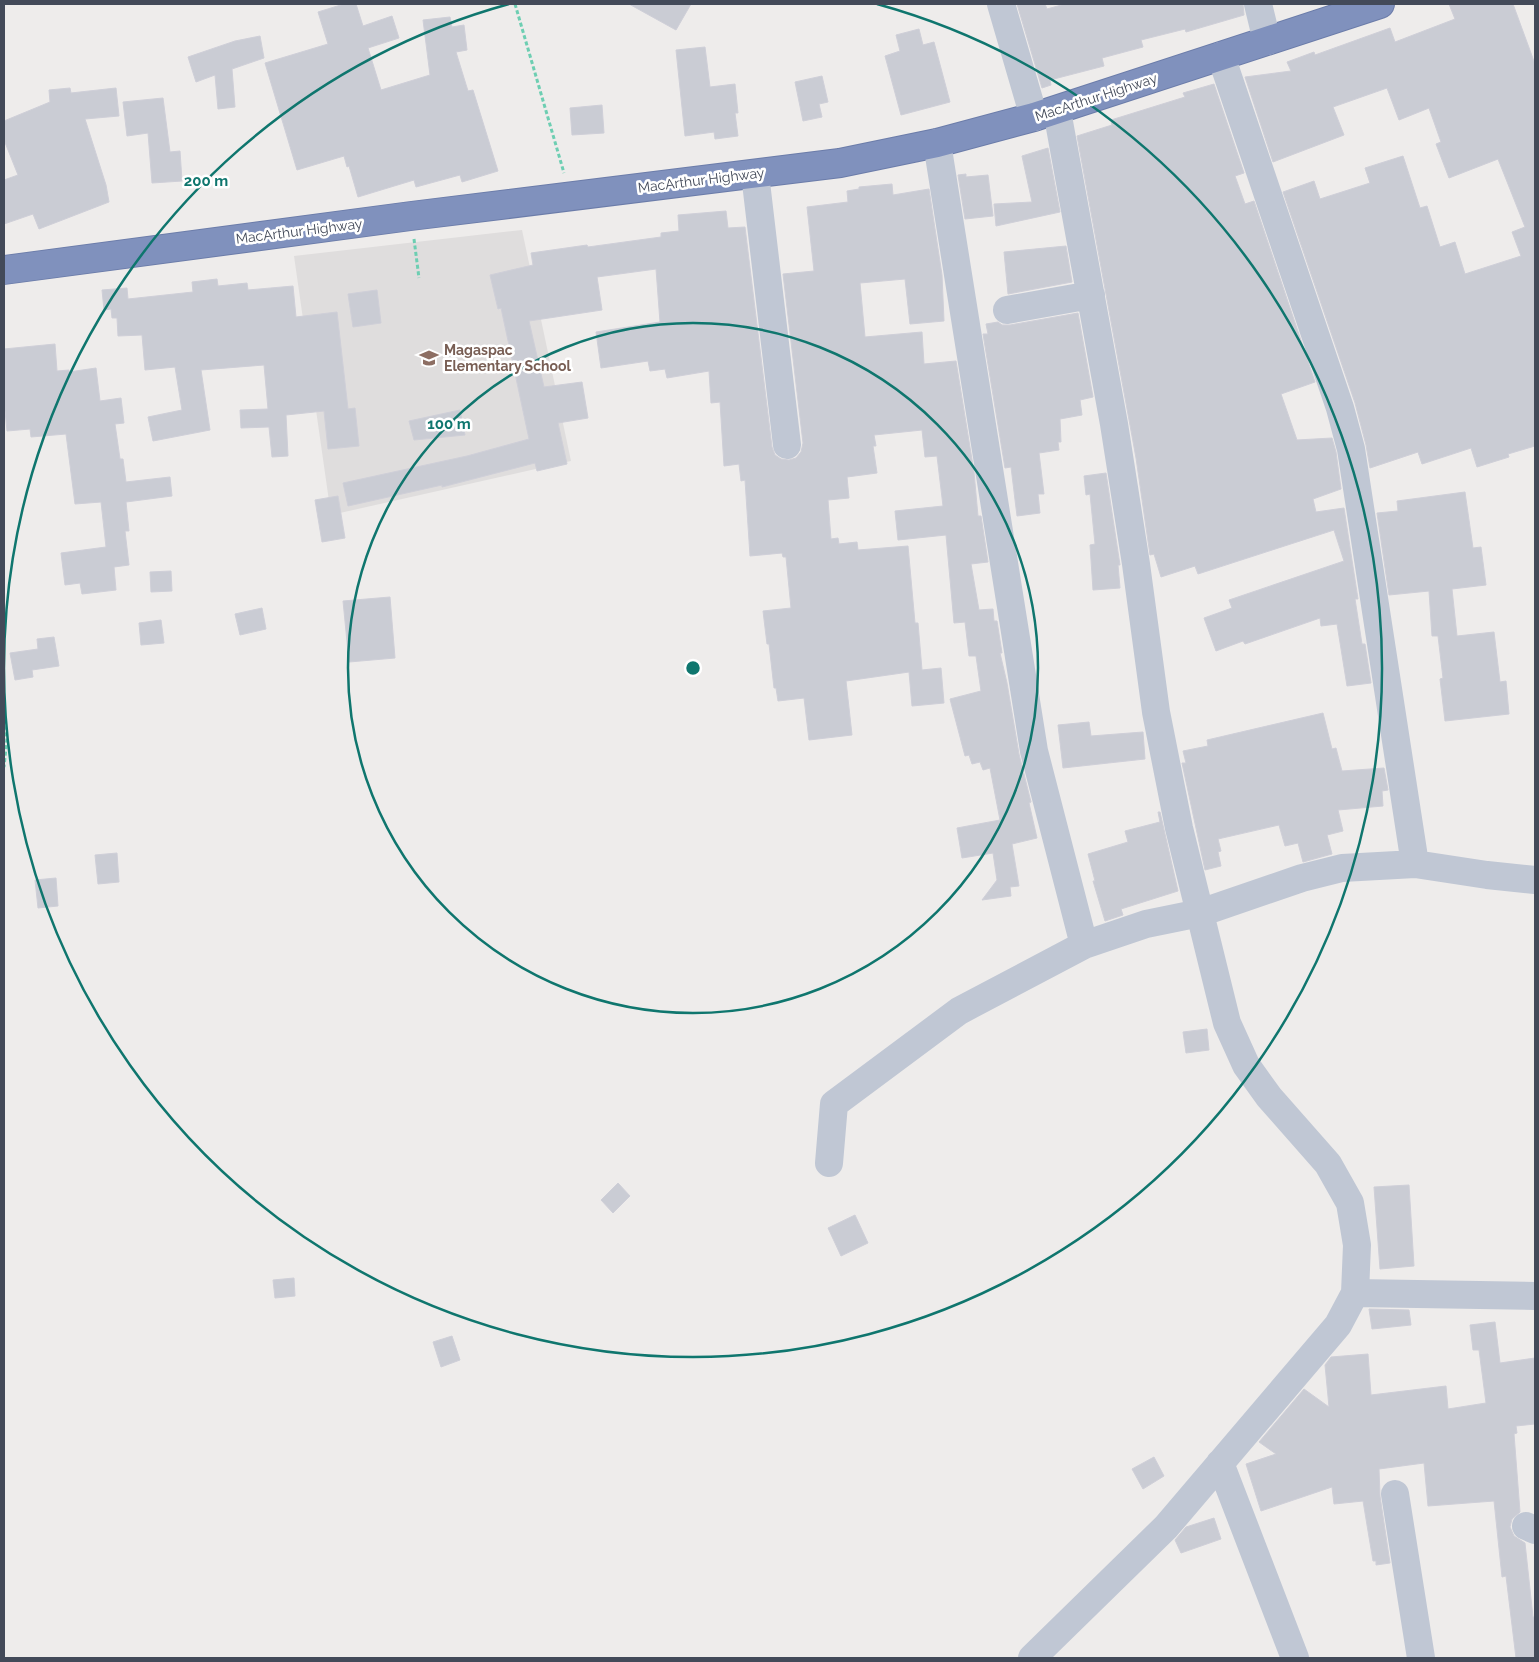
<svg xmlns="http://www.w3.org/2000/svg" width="1539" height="1662" font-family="Raleway,sans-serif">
<rect width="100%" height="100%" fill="#eeeceb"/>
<path fill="#dfdddd" d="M 522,230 L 571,461 L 331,515 L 294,256 Z"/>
<path fill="#caccd4" stroke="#cfcfd8" d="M 344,4 L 356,4 L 363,26 L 392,16 L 399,38 L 368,48 L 381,90 L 430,75 L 423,20 L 450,17 L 452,27 L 464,25 L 467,50 L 456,52 L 468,91 L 473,90 L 498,171 L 462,182 L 460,175 L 416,187 L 414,180 L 358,197 L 349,166 L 347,167 L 344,156 L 297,170 L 265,63 L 328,44 L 318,12 Z
M 629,4 L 691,4 L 676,30 Z
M 1017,4 L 1045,4 L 1047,9 L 1065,4 L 1243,4 L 1244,15 L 1186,32 L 1185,29 L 1141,40 L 1143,47 L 1102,58 L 1104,66 L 1050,80 L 1051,85 L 1042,88 Z
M 1449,4 L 1513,4 L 1535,64 L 1535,446 L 1508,454 L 1509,457 L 1477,467 L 1471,448 L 1422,464 L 1418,452 L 1370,468 L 1366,445 L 1355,403 L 1283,192 L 1314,181 L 1320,199 L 1370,183 L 1365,168 L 1403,156 L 1420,208 L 1427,206 L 1440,247 L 1455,242 L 1465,274 L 1521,256 L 1512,232 L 1525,227 L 1498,159 L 1449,178 L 1436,144 L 1441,142 L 1429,108 L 1399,120 L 1387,88 L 1333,107 L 1344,135 L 1273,162 L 1245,77 L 1291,71 L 1287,62 L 1314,52 L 1315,55 L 1390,28 L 1395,42 L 1455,19 Z
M 919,29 L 923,45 L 934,42 L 950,102 L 901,115 L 885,56 L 900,51 L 896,35 Z
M 260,36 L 264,58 L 232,69 L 235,107 L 218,109 L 215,75 L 196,82 L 188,57 L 235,41 Z
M 705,47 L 710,87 L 735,84 L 738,113 L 735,113 L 738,136 L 715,139 L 714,132 L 685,136 L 676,50 Z
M 822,76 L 828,102 L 819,104 L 822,117 L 803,121 L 795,82 Z
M 1214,84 L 1244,173 L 1235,176 L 1245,204 L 1254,201 L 1315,382 L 1281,394 L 1297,440 L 1332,438 L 1336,452 L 1341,489 L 1313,499 L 1316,512 L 1344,508 L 1358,599 L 1355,599 L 1362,644 L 1365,644 L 1371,683 L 1347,686 L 1337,624 L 1321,626 L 1320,618 L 1245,644 L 1243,641 L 1216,651 L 1204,618 L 1232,608 L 1229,600 L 1344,561 L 1334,530 L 1198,574 L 1195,566 L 1161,577 L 1154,554 L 1150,555 L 1136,458 L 1077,136 L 1112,125 L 1111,120 L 1185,97 L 1183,93 Z
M 70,88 L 71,93 L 116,88 L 119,116 L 85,119 L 106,185 L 109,202 L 39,229 L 33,214 L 4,224 L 4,180 L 18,175 L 4,140 L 4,121 L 50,102 L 49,90 Z
M 163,98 L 170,152 L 180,151 L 182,181 L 152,183 L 148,133 L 127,136 L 123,102 Z
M 602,105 L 604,133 L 572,135 L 570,108 Z
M 1048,148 L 1060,212 L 996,226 L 994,204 L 1032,202 L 1022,156 Z
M 966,174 L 966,177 L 988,175 L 993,216 L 965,219 L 958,175 Z
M 892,184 L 893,195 L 929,189 L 942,275 L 944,321 L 910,324 L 905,279 L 860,283 L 865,337 L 922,332 L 924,364 L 956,361 L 974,472 L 978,516 L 981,516 L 988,562 L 971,564 L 979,610 L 993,609 L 994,621 L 997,621 L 1002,653 L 1000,653 L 1007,683 L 1019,754 L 1031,802 L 1029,803 L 1037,838 L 1012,844 L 1019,886 L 1010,887 L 1011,896 L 982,900 L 997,880 L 993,853 L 962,858 L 957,828 L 1000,820 L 990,768 L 983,770 L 980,762 L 972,764 L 969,755 L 965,756 L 950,699 L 981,691 L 976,656 L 969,656 L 965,622 L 954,623 L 946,535 L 898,540 L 895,511 L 943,506 L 937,456 L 925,457 L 922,430 L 874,435 L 876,446 L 873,446 L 877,473 L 847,477 L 849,498 L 828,500 L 831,539 L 838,538 L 839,544 L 857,542 L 858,550 L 908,546 L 915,623 L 918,623 L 922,670 L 941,668 L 944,703 L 912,706 L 909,672 L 846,681 L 852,735 L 809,740 L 804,698 L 778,701 L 776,688 L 774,688 L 769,644 L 767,644 L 763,611 L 791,608 L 786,557 L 783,557 L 782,553 L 750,556 L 745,480 L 741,481 L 739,464 L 724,466 L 720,402 L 711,403 L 709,371 L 667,378 L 665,369 L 650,371 L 648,361 L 601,368 L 596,332 L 660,322 L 656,269 L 597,277 L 602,310 L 529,321 L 544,387 L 582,382 L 588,418 L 558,423 L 567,464 L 537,471 L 535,463 L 442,487 L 442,485 L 348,506 L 343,483 L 467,456 L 529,439 L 501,308 L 498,309 L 490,275 L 533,265 L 531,253 L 587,245 L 588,247 L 661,237 L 661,233 L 679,231 L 678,215 L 726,211 L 728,228 L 745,227 L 772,447 L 775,455 L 781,459 L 789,460 L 796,458 L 801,452 L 803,443 L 783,274 L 814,271 L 807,207 L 848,202 L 847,191 L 859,189 L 859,187 Z
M 1066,246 L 1072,282 L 1008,294 L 1004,252 Z
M 217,279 L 218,286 L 247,283 L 248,290 L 293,286 L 296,317 L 337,312 L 348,409 L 355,408 L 359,446 L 328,449 L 324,411 L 286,415 L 288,456 L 272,457 L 269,427 L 241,428 L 240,410 L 268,409 L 264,365 L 201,370 L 210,430 L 153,441 L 148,417 L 182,410 L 175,367 L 145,370 L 142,335 L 118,336 L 117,318 L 112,318 L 111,309 L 104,310 L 102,290 L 127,288 L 128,299 L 193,292 L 192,282 Z
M 377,290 L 381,323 L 353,327 L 348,294 Z
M 1078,313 L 1093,397 L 1080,400 L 1082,415 L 1060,419 L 1061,442 L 1058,442 L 1059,450 L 1039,453 L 1044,494 L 1038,494 L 1040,513 L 1017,516 L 1011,467 L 1005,468 L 983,334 L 988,334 L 986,324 L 998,322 L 1002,325 L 1010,325 Z
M 55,344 L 57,371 L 69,370 L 69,372 L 96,368 L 100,401 L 121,398 L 124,423 L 115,424 L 120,459 L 123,459 L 126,482 L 170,477 L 172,496 L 126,502 L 129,531 L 125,531 L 129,565 L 114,567 L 116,590 L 82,594 L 80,583 L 65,585 L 61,553 L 106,547 L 101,502 L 75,504 L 66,434 L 31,437 L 30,429 L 7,431 L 5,411 L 4,411 L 4,349 Z
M 460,410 L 465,435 L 414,440 L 409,421 Z
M 1106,473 L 1120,565 L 1118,565 L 1120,588 L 1093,590 L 1090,545 L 1095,544 L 1090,494 L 1086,495 L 1084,476 Z
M 1465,492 L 1473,548 L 1481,547 L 1486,585 L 1452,589 L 1457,636 L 1494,632 L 1500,682 L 1506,681 L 1509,714 L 1445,721 L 1440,679 L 1443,678 L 1438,636 L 1432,636 L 1429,591 L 1389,595 L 1377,513 L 1398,511 L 1397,501 Z
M 338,496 L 345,538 L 322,542 L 315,500 Z
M 171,571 L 172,591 L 151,592 L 150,572 Z
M 390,597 L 395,658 L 349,662 L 343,601 Z
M 262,608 L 266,629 L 240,635 L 235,614 Z
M 161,620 L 164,643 L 141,645 L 139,623 Z
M 54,637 L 59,666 L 32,670 L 33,677 L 15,680 L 10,653 L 38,649 L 37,639 Z
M 1323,713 L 1332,749 L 1336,748 L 1342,771 L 1384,768 L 1388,790 L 1382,791 L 1383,806 L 1338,810 L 1343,831 L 1327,835 L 1332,854 L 1303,862 L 1298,843 L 1285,846 L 1279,825 L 1218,839 L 1221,851 L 1218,852 L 1221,866 L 1205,870 L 1182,763 L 1186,763 L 1183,751 L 1208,746 L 1207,740 Z
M 1089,722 L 1091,736 L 1143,732 L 1145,759 L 1063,768 L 1058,725 Z
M 1158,812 L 1160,812 L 1178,891 L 1121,909 L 1123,915 L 1105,921 L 1093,881 L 1095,881 L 1088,854 L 1128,842 L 1125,831 L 1160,822 Z
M 117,853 L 119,882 L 98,884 L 95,855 Z
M 56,878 L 58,906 L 38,908 L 35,880 Z
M 1207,1029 L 1209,1050 L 1186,1053 L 1183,1032 Z
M 618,1183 L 630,1196 L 613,1213 L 601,1200 Z
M 1409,1185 L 1414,1266 L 1380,1269 L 1374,1187 Z
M 855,1215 L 868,1243 L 841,1256 L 828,1228 Z
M 294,1278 L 295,1296 L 275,1298 L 273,1280 Z
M 1369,1309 L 1409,1310 L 1411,1325 L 1372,1329 Z
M 1495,1322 L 1500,1363 L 1535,1358 L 1535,1424 L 1516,1426 L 1517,1433 L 1514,1434 L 1520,1512 L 1512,1519 L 1510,1527 L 1514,1536 L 1525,1543 L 1533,1617 L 1535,1617 L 1535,1658 L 1516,1658 L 1506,1576 L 1502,1577 L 1494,1501 L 1428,1506 L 1424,1463 L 1379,1469 L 1380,1496 L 1390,1563 L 1376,1565 L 1376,1561 L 1373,1561 L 1363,1501 L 1334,1504 L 1332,1487 L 1261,1511 L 1246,1464 L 1276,1454 L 1259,1442 L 1304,1389 L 1329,1407 L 1325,1365 L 1331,1357 L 1368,1354 L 1371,1395 L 1446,1386 L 1448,1409 L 1486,1403 L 1479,1350 L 1473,1350 L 1470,1325 Z
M 452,1336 L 460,1360 L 441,1367 L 433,1342 Z
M 1154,1457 L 1164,1476 L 1143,1489 L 1132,1469 Z
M 1214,1518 L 1221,1539 L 1181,1553 L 1175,1540 L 1186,1527 Z"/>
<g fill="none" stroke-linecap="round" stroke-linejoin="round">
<g stroke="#6b7ca9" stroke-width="30">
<path id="highway" d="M 4,270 L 411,216 L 840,163 L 937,143 L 1034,117 L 1380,4"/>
</g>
<path stroke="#6dceb2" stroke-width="3" stroke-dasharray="4 2.5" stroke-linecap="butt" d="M 515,4 L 564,173
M 414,239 L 419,278
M 4,726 L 7,738 L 4,767"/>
<path stroke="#c0c7d4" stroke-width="28" d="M 1001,4 L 1034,117
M 1258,4 L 1267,41
M 1221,56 L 1340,408 L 1351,449 L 1415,864
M 937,143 L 1034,751 L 1084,945
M 755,174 L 787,445
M 1007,310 L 1091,295
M 829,1163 L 834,1104 L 959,1011 L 1084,945 L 1146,924 L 1200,913 L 1302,878 L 1342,868 L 1415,864 L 1487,875 L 1535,880
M 1355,1293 L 1535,1296
M 1220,1463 L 1295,1658
M 1395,1494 L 1421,1658
M 1526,1526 L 1535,1530
M 1032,1658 L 1166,1527 L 1338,1325 L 1355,1293 L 1357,1245 L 1350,1203 L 1328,1164 L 1269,1097 L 1246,1065 L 1227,1023 L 1179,828 L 1156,712 L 1136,564 L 1114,424 L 1057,111"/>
<use href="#highway" stroke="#8091bd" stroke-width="28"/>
</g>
<g fill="none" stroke="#0f766e" stroke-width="2.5">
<circle cx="693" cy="668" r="345"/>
<path d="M877 4A689 689 0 1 1 509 4"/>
</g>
<defs>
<g id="school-bare" transform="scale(1.5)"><path d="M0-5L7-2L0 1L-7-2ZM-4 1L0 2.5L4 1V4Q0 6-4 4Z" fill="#8d6e63" stroke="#fff" stroke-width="2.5" paint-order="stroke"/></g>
</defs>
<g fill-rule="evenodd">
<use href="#school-bare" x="429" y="358"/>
</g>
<g text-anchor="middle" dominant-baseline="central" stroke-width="5" stroke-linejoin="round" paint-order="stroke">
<g font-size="14" fill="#434a59" stroke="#fff">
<text transform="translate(1096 97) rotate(-18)">MacArthur Highway</text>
<text transform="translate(701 180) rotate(-7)">MacArthur Highway</text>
<text transform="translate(299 231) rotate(-7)">MacArthur Highway</text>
</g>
<g font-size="14" font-weight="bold" fill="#785e54" stroke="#fff" text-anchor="start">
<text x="444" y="350">Magaspac<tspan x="444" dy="16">Elementary School</tspan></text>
</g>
</g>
<circle cx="693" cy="668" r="8" fill="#0f766e" stroke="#fff" stroke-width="2.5"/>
<g font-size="15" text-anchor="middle" font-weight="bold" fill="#0f766e" stroke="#fff" stroke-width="5" stroke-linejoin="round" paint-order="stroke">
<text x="206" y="186">200 m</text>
<text x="449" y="429">100 m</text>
</g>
<rect width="1539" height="1662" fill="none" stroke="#434a59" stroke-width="10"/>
</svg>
